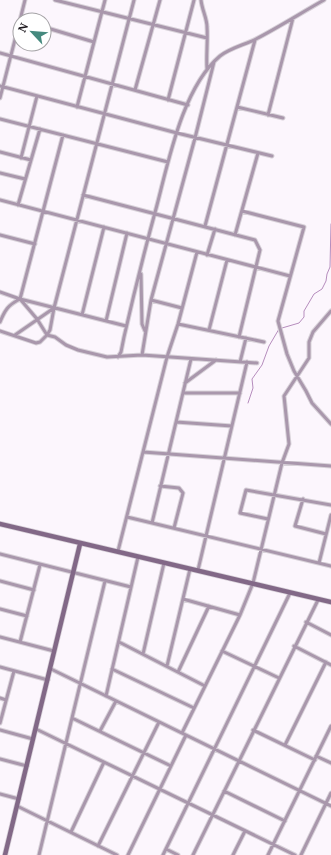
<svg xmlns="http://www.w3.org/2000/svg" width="331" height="855" font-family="'Noto Serif',serif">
<rect width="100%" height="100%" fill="#fcf6fd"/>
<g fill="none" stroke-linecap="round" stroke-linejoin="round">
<path stroke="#b68dbd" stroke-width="1" d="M 282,328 L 299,323 L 304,317 L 304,311 L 314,294 L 322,289 L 326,281 L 327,274 L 330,267 L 331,224
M 248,403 L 253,388 L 252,379 L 262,365 L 269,346 L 279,329"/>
<g stroke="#d8d2d9" stroke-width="5">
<path id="street" d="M 55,0 L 207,38
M 201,0 C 202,10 207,18 207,27 C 208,41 206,55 207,69
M 20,20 L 25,0
M 44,27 L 94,42
M 0,53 L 188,105
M 0,86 L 177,133 L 272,156
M 135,90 L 160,0
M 0,98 L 20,20
M 168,100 L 194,0
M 77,107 L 105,0
M 237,107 L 283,118
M 268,115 L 293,18
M 0,119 L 168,162
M 0,152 L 31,160
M 21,158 L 37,96
M 0,173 L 25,179
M 83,195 L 255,240 L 260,250 L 239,337
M 0,200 L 290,276
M 18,205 L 40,129
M 242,211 L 304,227 L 278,321 L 287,354 L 294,371 L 306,391 L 312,403 L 331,424
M 205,226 L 255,40
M 0,235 L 35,244
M 235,235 L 258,153
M 207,255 L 215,229
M 141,274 L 142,324 L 145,331
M 0,292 L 20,299 L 126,326
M 20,299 L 37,319 L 47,335 L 50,330 L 54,308 L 134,0
M 151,300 L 182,308
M 82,315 L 104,227
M 106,321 L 127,233
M 0,322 C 5,310 8,305 20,299 L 63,135
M 178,324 L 264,342
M 209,330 L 227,260
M 0,331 L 36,343 L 40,342 L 47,335 L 55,337 L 66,345 L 78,350 L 107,357 L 142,355 L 257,363
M 15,335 L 54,308
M 142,355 L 151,300 L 195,138 L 214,62
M 118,357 L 121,352 L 124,337 C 134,293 145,249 157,205 C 169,159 183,87 220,56 C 230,48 244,45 256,39 C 279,27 301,13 324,0
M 240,362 L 246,338
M 185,383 L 216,360
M 183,393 L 240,393
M 176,422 L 232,426
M 143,452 L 331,466
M 160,486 L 179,488 L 183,493 L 174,528
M 303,499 L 295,526 L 326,534
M 127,517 L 331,566
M 268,519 L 240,513 L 246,490 L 331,505
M 152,523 L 191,359
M 118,551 L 167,357 L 178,324 L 197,252
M 0,554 L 131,587
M 319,563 L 331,515
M 198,570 L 247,362
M 0,581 L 34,590
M 183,599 L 240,615
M 0,609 L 27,616
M 306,622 L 331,635
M 0,637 L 54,651
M 20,642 L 40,565
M 119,642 L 205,686
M 294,646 L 331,665
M 222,651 L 279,678
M 143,654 L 164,563
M 167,666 L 190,569
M 0,667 L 48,680
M 51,669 L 331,806
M 112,669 L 194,708
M 178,672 L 209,606
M 106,696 L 138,557
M 0,698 L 6,700
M 72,718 L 171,766
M 0,723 L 14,671
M 36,729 L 295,855
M 0,730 L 33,739
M 253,730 L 315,760
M 100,731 L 116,701
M 182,733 L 240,615 L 253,583 L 282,463 L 289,444 L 284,396 L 309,358 L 309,342 L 313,332 L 331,311
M 285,745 L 326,662
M 316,756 L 331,763
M 0,759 L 27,766
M 224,791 L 285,821
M 0,794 L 19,799
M 17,806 L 117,855
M 71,832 L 104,762
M 98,846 L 159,722
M 166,849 L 178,855
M 39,855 L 105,581
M 128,855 L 186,735
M 163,855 L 290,593
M 193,855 L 318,600
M 233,855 L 245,831
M 268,855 L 331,726
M 301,855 L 331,793"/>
</g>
<g stroke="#d8d2d9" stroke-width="6">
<path id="secondary" d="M 0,524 L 331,602
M 5,855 L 80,544"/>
</g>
<use href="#street" stroke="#a997ac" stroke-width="3"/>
<use href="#secondary" stroke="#826887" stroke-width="4.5"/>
</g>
<g transform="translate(32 32) rotate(296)"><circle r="19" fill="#ffffff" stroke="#a4a2a5"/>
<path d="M0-3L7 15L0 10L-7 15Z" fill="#45897e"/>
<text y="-6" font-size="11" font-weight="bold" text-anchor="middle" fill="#1c171d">N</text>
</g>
</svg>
